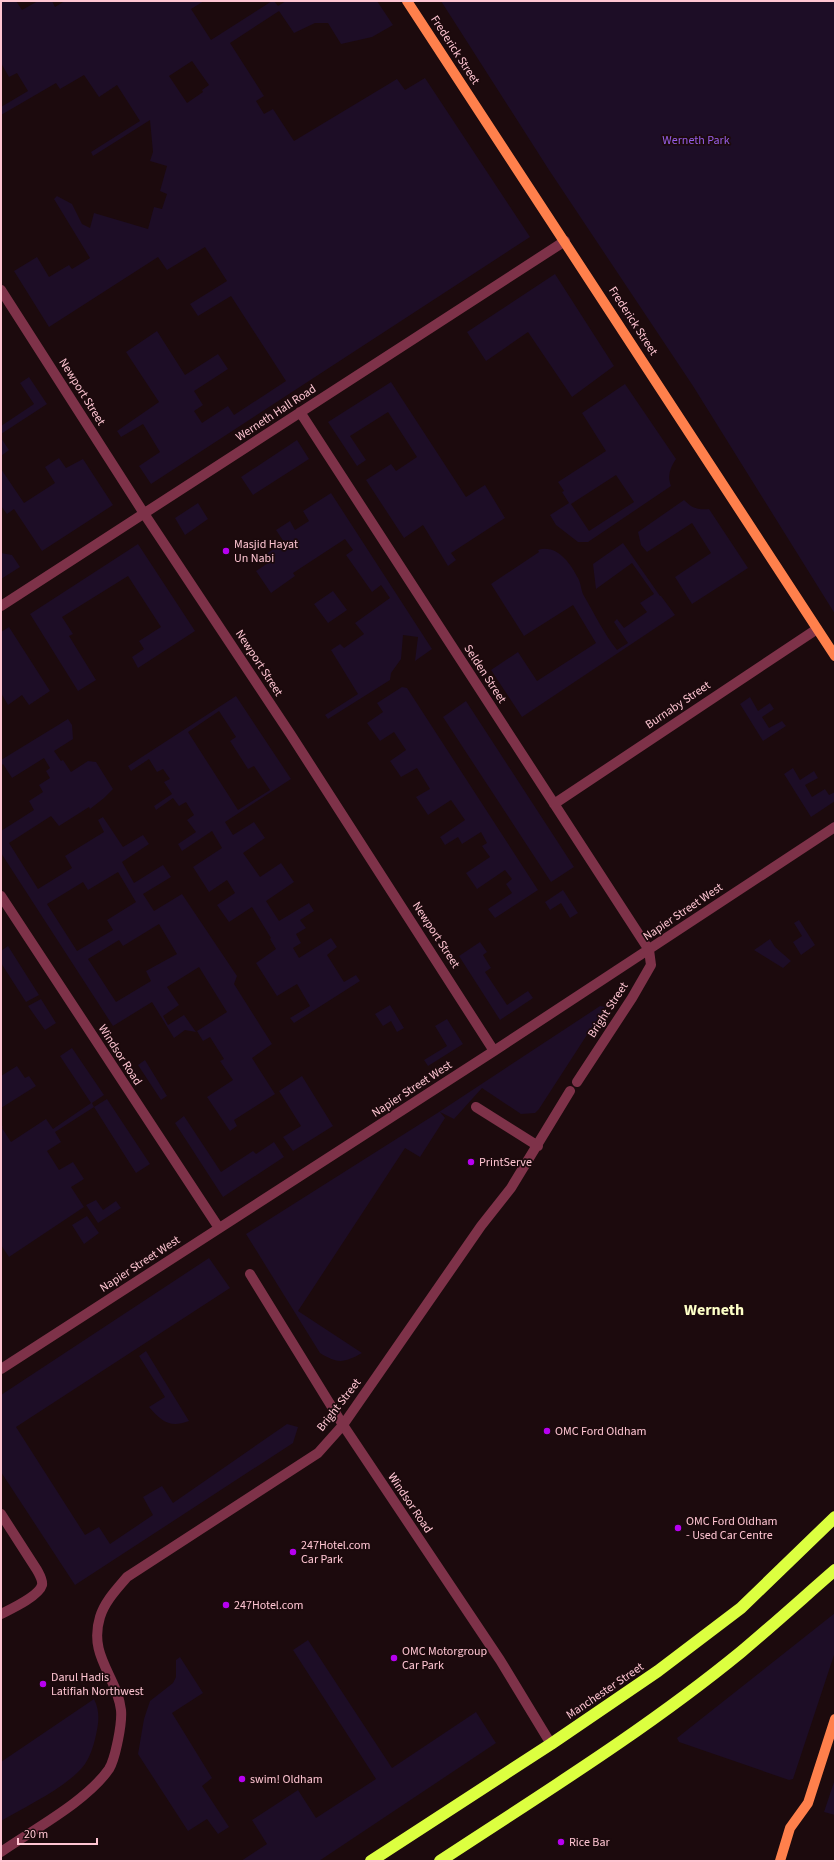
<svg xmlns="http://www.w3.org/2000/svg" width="836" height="1862" font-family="'Source Sans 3',sans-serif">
<rect width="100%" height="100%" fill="#1c0a0d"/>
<path fill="#1d0d26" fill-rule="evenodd" d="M 1,1 L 16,1 L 22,10 L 38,1 L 52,1 L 55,7 L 65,1 L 204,1 L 191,9 L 211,40 L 272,1 L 274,1 L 278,6 L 286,1 L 377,1 L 393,25 L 372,37 L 341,44 L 328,23 L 315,23 L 294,33 L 279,11 L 230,43 L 264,96 L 256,101 L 264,114 L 273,109 L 294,141 L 397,79 L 405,90 L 425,78 L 530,237 L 151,484 L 139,466 L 160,452 L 143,424 L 121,437 L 117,431 L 159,402 L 126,352 L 157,331 L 185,375 L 218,354 L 228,369 L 194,391 L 203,405 L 194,411 L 202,423 L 228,406 L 234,415 L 286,381 L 231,296 L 198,316 L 190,304 L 227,281 L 205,247 L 167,270 L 158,257 L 49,327 L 14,271 L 37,257 L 49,277 L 69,265 L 72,269 L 90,258 L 54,199 L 57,196 L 72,204 L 82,224 L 90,228 L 94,213 L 148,229 L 154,207 L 162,209 L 167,194 L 160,191 L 167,166 L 150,161 L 153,152 L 150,120 L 93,156 L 91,152 L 140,121 L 117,85 L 99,97 L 84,75 L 60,89 L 56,83 L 1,115 L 1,107 L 28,91 L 17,73 L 9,77 L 1,63 ZM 192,61 L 209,85 L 202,90 L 203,92 L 187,103 L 169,76 Z
M 441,1 L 835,1 L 835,614 L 693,386 L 549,170 Z
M 555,274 L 614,366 L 572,397 L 528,332 L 486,361 L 467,332 Z
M 29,377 L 47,404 L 1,434 L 1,426 L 34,404 L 20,383 Z
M 391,382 L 466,497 L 485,485 L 505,518 L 451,553 L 456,560 L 448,566 L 423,525 L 404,538 L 366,480 L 391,464 L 396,471 L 417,457 L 388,412 L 350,436 L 366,460 L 357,466 L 328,422 Z
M 625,384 L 676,459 C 670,468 667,476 671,486 L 588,542 L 578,542 L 556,525 L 550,515 L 569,503 L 562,492 L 564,491 L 558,482 L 606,451 L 582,413 ZM 616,475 L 634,502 L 589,531 L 571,504 Z
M 1,438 L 9,450 L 1,456 Z
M 297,440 L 309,459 L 253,495 L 241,477 Z
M 59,458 L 66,468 L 83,459 L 113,505 L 42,551 L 14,509 L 7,514 L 1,506 L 1,469 L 24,503 L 55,483 L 45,467 Z
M 331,493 L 432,649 L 415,661 L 418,637 L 403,635 L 401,659 L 391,673 L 390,680 L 328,719 L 325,715 L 358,694 L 331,650 L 340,644 L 344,648 L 364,634 L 355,623 L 390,598 L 381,585 L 372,592 L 346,555 L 353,550 L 345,539 L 293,573 L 295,576 L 271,593 L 256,571 L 271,561 L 266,554 L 280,545 L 284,548 L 284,542 L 276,530 L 290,521 L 295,530 L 309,521 L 303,511 Z
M 684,500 C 692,508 697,510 709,509 L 748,568 L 692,604 L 675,577 L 711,553 L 692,523 L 647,552 L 641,545 L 638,532 Z
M 198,503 L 208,519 L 185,535 L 175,518 Z
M 623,543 L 660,596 L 661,596 L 675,615 L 522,717 L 491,670 L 518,652 L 537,681 L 596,643 L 573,605 L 524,636 L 491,584 L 539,552 L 538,550 C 557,544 570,563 578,578 C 581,583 581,591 584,596 C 593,611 604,634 617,650 L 628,643 L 614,622 L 617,619 L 624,628 L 647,612 L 640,603 L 654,594 L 632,563 L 596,589 L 593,564 Z
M 138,544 L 195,631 L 138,668 L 132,657 L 144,649 L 139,641 L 161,627 L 128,576 L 62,617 L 73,634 L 69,636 L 96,680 L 78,691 L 30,614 Z
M 1,553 L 12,555 L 20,567 L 1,579 Z
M 333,591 L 347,610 L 328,623 L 314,604 Z
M 9,627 L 50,691 L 29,705 L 22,695 L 8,705 L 1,693 L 1,632 Z
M 402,687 L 407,688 L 538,890 L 495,918 L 488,909 L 512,893 L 506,884 L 512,879 L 505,870 L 477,889 L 466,873 L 490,857 L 482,846 L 487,843 L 481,832 L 462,844 L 458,837 L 445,845 L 440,837 L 465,820 L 451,800 L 428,815 L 416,797 L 430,789 L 417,768 L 401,777 L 390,761 L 406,750 L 394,732 L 380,741 L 367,723 L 383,712 L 377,703 Z
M 236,696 L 291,779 L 225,822 L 233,835 L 254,822 L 265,838 L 243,853 L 260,877 L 281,863 L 294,882 L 266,901 L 279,921 L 309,903 L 314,911 L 300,920 L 306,928 L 296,934 L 301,943 L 293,948 L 299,958 L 331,938 L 337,947 L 327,955 L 344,982 L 356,975 L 360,981 L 294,1023 L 290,1018 L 310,1006 L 297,984 L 277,996 L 256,963 L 276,949 L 270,939 L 271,938 L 252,907 L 229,922 L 217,905 L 235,893 L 227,880 L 209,892 L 193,867 L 222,848 L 212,831 L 182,851 L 178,844 L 196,832 L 187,820 L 194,815 L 186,802 L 179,806 L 173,798 L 156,810 L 154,806 L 172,794 L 164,782 L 170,779 L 163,769 L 157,772 L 149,759 L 131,771 L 128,766 ZM 219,711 L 236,737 L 230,741 L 248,769 L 254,766 L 270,790 L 238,810 L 188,732 Z
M 750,697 L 758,711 L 770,703 L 774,709 L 762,717 L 769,728 L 782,721 L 786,726 L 763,741 L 740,704 Z
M 466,701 L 574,867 L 551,882 L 443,717 Z
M 68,719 L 72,725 L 73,739 L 54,751 L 61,761 L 63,760 L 71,772 L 88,761 L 96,762 L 113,789 L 104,798 L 90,809 L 89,807 L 59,826 L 51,816 L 9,843 L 38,889 L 72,868 L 65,856 L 104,832 L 98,820 L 103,817 L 123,847 L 143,835 L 149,844 L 122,862 L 134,883 L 163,865 L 171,877 L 143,894 L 154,911 L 182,894 L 237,976 L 234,984 L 272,1044 L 252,1058 L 275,1094 L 234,1120 L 237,1126 L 230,1131 L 207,1097 L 233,1080 L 220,1061 L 224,1059 L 210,1037 L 203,1041 L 197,1031 L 227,1012 L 199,967 L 167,987 L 179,1005 L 163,1016 L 168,1025 L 184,1015 L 196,1032 L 185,1030 L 174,1038 L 152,1002 L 113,1026 L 1,853 L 1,831 L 34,810 L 29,801 L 43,792 L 39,785 L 50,778 L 46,771 L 50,768 L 44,758 L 12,778 L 3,764 L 1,766 L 1,760 ZM 118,872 L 136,902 L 107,920 L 113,930 L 77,951 L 47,904 L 83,882 L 88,890 ZM 159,924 L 177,954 L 146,971 L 151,981 L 116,1002 L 88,959 L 119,940 L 123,946 Z
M 793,768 L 800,780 L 814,771 L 818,778 L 805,785 L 812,797 L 825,789 L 829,795 L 835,792 L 835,801 L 811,817 L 784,774 Z
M 563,890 L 578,913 L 570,918 L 561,903 L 550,910 L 545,902 Z
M 799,920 L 815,945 L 801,955 L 793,942 L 802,936 L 794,923 Z
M 770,939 L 775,947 L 791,961 L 783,968 L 754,950 Z
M 480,942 L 487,952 L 483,955 L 491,968 L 485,972 L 507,1005 L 528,991 L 533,998 L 500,1020 L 459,956 Z
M 8,946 L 39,995 L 26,1002 L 1,963 L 1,951 Z
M 41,999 L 56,1023 L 45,1030 L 28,1006 Z
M 390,1005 L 404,1028 L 397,1032 L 391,1021 L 383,1026 L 375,1014 Z
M 600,1006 L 605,1007 L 539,1109 L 535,1113 L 521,1114 L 482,1088 L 454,1119 L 440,1112 L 445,1118 L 420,1157 L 405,1148 L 298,1311 L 362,1353 C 344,1363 338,1364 320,1353 L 246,1234 L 439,1112 Z
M 447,1019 L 463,1044 L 428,1066 L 424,1060 L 447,1046 L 435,1026 Z
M 72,1048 L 104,1095 L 92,1103 L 94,1107 L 107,1099 L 150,1164 L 136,1173 L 94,1107 L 55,1132 L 61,1142 L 47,1151 L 59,1170 L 73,1162 L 84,1179 L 71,1187 L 84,1207 L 9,1257 L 1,1245 L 1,1124 L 3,1127 L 2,1128 L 11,1142 L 46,1119 L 53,1129 L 91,1103 L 60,1056 Z
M 145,1060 L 167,1096 L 161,1100 L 138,1065 Z
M 17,1066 L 25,1078 L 29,1076 L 36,1086 L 1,1108 L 1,1076 Z
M 302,1076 L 333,1126 L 293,1151 L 283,1137 L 301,1126 L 279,1091 Z
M 184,1116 L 221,1172 L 253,1151 L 256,1154 L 274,1142 L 284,1157 L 223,1197 L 175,1123 Z
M 96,1200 L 103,1210 L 116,1201 L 121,1208 L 98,1223 L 86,1205 Z
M 87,1216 L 99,1233 L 84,1244 L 72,1225 Z
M 209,1258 L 230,1288 L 16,1427 L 85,1535 L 99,1527 L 110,1544 L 153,1515 L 143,1497 L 162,1486 L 173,1503 L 287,1424 L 298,1427 L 293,1443 L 75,1585 L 1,1472 L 1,1395 Z
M 146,1351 L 189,1421 C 170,1428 162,1422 149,1407 L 165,1397 L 139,1356 Z
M 835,1613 L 835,1652 L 793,1779 L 789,1780 L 679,1742 L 677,1738 Z
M 308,1640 L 392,1768 L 476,1712 L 496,1743 L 319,1861 L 241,1861 L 267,1844 L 252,1820 L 298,1790 L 316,1818 L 376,1779 L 293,1650 Z
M 180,1657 L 203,1693 L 172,1713 L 212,1778 L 202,1786 L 229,1827 L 218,1834 L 207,1819 L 188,1831 L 138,1754 L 144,1719 L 150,1701 L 173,1683 L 176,1677 L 176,1660 Z
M 94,1699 C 100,1711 99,1722 96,1735 C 94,1744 91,1755 85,1764 C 68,1787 26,1806 1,1821 L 1,1762 Z
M 835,1779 L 835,1815 L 824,1812 Z"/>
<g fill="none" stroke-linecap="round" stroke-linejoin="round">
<path stroke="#7e3249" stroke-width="10" d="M 1,290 L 145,515 L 291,735 L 494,1051
M 300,412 L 649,950 L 651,965 L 632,998 L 577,1082
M 1,606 L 565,241
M 554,804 L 817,629
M 1,896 L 219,1228
M 476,1107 L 538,1146
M 250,1274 L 343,1425 L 500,1660 L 551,1744
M 1,1369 L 494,1051 L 835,827
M 1,1514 L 37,1570 C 39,1574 43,1580 42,1585 C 39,1596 11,1609 1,1614
M 1,1852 C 34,1829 87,1801 109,1769 C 114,1761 116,1749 118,1740 C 120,1730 122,1720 121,1710 C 117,1676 88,1656 100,1617 C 105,1601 117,1589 127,1577 L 318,1453 L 343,1425 L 481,1226 L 511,1188 L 570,1091"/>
<path stroke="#ff804c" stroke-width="10" d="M 407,1 L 835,656
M 780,1861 L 790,1828 L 808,1803 L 835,1719"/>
<path stroke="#dcff40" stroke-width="12" d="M 371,1861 L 551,1744 L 658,1671 L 741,1608 L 835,1517
M 440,1861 C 542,1794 647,1729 741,1652 C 773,1625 804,1597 835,1570"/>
</g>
<g fill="#b700f0" stroke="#1c0a0d" stroke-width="1.5">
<circle cx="226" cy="551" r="4"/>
<circle cx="471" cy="1162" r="4"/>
<circle cx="547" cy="1431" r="4"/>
<circle cx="678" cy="1528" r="4"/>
<circle cx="293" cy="1552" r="4"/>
<circle cx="226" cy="1605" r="4"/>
<circle cx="394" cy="1658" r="4"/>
<circle cx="43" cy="1684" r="4"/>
<circle cx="242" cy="1779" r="4"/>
<circle cx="561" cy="1842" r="4"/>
</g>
<g text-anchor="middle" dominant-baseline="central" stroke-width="3.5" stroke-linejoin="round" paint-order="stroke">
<g font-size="12" fill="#ffc5d2" stroke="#1c0a0d">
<text transform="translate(455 50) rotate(57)">Frederick Street</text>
<text transform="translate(633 321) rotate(57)">Frederick Street</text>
<text transform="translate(82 392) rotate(58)">Newport Street</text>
<text transform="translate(276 413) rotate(-33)">Werneth Hall Road</text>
<text transform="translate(259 663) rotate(57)">Newport Street</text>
<text transform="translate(485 674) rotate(57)">Selden Street</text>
<text transform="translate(678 705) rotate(-34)">Burnaby Street</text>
<text transform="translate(683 912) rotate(-34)">Napier Street West</text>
<text transform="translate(436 935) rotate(57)">Newport Street</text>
<text transform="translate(608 1010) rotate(-57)">Bright Street</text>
<text transform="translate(120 1055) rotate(57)">Windsor Road</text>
<text transform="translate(412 1089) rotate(-33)">Napier Street West</text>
<text transform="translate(140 1264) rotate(-33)">Napier Street West</text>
<text transform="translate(339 1405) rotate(-52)">Bright Street</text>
<text transform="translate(410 1503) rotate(56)">Windsor Road</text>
<text transform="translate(605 1691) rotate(-34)">Manchester Street</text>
</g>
<g font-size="12" fill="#975ee7" stroke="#1c0a0d">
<text x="696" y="140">Werneth Park</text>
</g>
<g font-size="12" fill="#ffc5d2" stroke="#1c0a0d" text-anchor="start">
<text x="234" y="544">Masjid Hayat<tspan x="234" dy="14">Un Nabi</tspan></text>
<text x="479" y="1162">PrintServe</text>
<text x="555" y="1431">OMC Ford Oldham</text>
<text x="686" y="1521">OMC Ford Oldham<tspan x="686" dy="14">- Used Car Centre</tspan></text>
<text x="301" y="1545">247Hotel.com<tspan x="301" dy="14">Car Park</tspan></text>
<text x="234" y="1605">247Hotel.com</text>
<text x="402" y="1651">OMC Motorgroup<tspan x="402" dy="14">Car Park</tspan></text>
<text x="51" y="1677">Darul Hadis<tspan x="51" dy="14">Latifiah Northwest</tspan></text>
<text x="250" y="1779">swim! Oldham</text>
<text x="569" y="1842">Rice Bar</text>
</g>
<g font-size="16" font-weight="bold" fill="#feffc7" stroke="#1c0a0d">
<text x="714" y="1310">Werneth</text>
</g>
</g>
<rect width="836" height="1862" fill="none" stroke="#ffc5d2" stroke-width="4"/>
<path d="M18 1838v6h79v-6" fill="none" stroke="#ffc5d2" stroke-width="2"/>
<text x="24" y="1838" font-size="12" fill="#ffc5d2" stroke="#1c0a0d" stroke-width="3" paint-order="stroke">20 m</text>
</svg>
